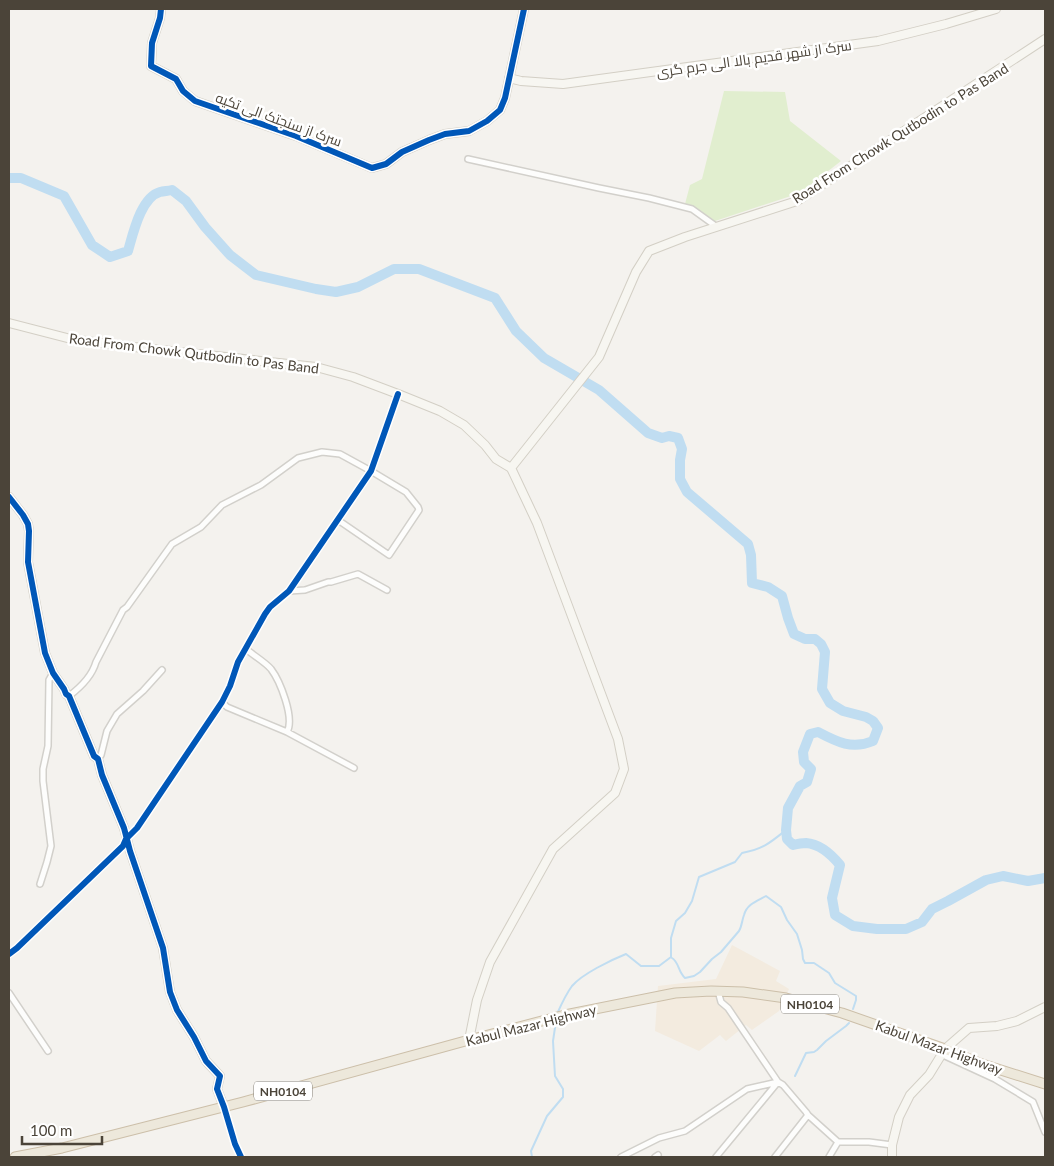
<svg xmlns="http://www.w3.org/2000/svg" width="1054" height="1166" font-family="Lato,Cairo,sans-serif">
<rect width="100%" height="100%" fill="#f4f2ee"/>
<path fill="#f3ebdf" d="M 732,945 L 780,971 L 776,981 L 789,989 L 779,1011 L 752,1030 L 746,1025 L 726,1041 L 720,1035 L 699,1051 L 655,1031 L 658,986 L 716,979 Z"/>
<path fill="#e1eecf" d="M 724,91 L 785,92 L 790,121 L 841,161 L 800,193 L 709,223 L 685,204 L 690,185 L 702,179 Z"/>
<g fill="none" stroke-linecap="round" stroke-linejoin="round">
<path stroke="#c0ddf1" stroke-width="2" d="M 672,958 C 679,962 678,972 685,978 L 694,976 L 700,972 L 712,959 L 721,952 L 739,931 C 742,926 742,920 744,915 C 747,904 757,901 766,896 L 781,907 L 787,920 L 797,934 L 802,950 L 803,959 L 805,963 L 814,963 L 829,973 L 835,983 L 856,996 L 856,1000 L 853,1009
M 557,1014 C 561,1005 566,994 572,986 C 582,974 611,960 626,954 L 641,966 L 659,966 L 671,957 L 671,938 L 676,921 L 685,913 L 692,901 L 699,877 L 735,862 L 742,853 C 763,849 770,843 786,830
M 795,1076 L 806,1053 L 814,1052 L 817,1050 L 826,1041 L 846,1026 L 849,1023
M 532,1157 L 531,1151 L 547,1116 L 563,1097 L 563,1089 L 555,1076 L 553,1041 L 556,1021"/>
<path stroke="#c0ddf1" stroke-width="10" d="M 9,178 L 21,178 L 64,196 L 92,245 L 110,257 L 128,251 C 133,234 141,197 160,192 C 164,191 168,191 172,190 L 186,201 L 205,227 L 230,255 L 256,275 L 316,289 L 336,292 L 358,287 L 394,269 L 419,269 L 495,298 L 516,331 L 544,358 L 599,390 L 648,433 L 662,438 L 669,436 L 678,438 L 682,449 L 680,460 L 680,479 L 687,492 L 748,544 L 751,555 L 752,583 L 768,587 L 782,596 L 788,618 L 794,634 L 805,639 L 815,639 L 821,644 L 825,652 L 822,689 L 830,703 L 843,711 L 866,717 L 873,721 L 878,728 L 873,741 C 852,750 837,742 818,732 L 810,734 L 803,752 L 804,762 L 811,769 L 807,782 L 800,786 L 788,808 L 786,830 L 787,839 L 793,845 C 797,844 802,843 806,843 C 820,844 831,854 840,865 L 832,898 L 835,915 L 853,926 L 877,929 L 906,929 L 922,922 L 932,909 L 948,901 L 986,880 L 1003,876 L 1028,881 L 1045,878"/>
<g stroke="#d2d0cb" stroke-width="8">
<path id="street" d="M 468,159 L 599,188 L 649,198 L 692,209 L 717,227
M 289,591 L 305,590 L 328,582 L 331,582 L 358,574 L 387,590
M 246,649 C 253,655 265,662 271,669 C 280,681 295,718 287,732
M 69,696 C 81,687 92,676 96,662 L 123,610 L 127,607 L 172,544 L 201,527 L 222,505 L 261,485 L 298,458 L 322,452 L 340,454 L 371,471 L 406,492 L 418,507 L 419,510 L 389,555 L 338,520
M 222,702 L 227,707 L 287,732 L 354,768
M 98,759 L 101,755 L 107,731 L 117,714 L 143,691 L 162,670
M 40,884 L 47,862 L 51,846 L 43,781 L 43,769 L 48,746 L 49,680 L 53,673
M 9,954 L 17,948 L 123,846 L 126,839 L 137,828 L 222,702 L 230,686 L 238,662 L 265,614 L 270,607 L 289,591 L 371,471 L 398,394
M 718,991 L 721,1002 L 728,1008 L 778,1082 L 783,1085 L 806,1112 L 808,1115 L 838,1142 L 869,1142 L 892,1145
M 9,993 L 48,1051
M 943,1055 L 995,1079 L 1033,1102 L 1045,1132
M 224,1107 L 235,1144 L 241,1157
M 621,1157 L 659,1138 L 685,1131 L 747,1089 L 778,1082
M 655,1157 L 658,1155
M 716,1157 L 778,1082
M 775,1157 L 808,1115
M 829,1157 L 838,1142"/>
</g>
<g stroke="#d3cfc5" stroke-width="10">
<path id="secondary" d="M 161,9 L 160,18 L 152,43 L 151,66 L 176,79 L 183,91 L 195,101 L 296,136 L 372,168 L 386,164 L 402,152 L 429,140 L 445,134 L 469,131 L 487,121 L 500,110 L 505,98 L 524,9
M 509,78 L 521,81 L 563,84 L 878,41 L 946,24 L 996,9
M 9,323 L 71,339 L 116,345 L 316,367 L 353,377 L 398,394 L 440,411 L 464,425 L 485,445 L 496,459 L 511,468 L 599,357 L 636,272 L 649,251 L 685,237 L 797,201 L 1045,39
M 9,497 L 23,515 L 28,524 L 29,531 L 28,562 L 45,653 L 53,673 L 64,689 L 66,694 L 69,696 L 94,756 L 98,759 L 102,775 L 124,828 L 130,851 L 163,948 L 170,992 L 177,1010 L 194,1037 L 206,1061 L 220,1076 L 217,1089 L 224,1107
M 469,1040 L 477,1000 L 490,962 L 553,849 L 615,793 L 624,769 L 618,739 L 537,523 L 511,468
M 892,1157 L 892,1145 L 899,1117 L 910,1095 L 929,1075 L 945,1049 L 969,1028 L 997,1026 L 1017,1021 L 1045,1007"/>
</g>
<g stroke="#ccbfa9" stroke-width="11">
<path id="highway" d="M 15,1157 L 62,1148 L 243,1102 L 469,1040 L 565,1015 L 675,993 L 711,991 L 743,992 L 786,998 L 842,1013 L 945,1049 L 982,1064 L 1045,1084"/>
</g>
<use href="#street" stroke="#fdfdfc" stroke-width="5"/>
<use href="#secondary" stroke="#f7f6f1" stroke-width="8"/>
<use href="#highway" stroke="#ede8db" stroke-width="9"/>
<g stroke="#fff" stroke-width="9">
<path id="cycleway" d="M 161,9 L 160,18 L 152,43 L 151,66 L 176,79 L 183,91 L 195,101 L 296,136 L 372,168 L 386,164 L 402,152 L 429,140 L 445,134 L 469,131 L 487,121 L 500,110 L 505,98 L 524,9
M 9,497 L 23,515 L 28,524 L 29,531 L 28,562 L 45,653 L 53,673 L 64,689 L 66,694 L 69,696 L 94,756 L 98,759 L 102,775 L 124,828 L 130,851 L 163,948 L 170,992 L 177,1010 L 194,1037 L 206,1061 L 220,1076 L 217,1089 L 224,1107 L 235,1144 L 241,1157
M 9,954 L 17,948 L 123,846 L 126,839 L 137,828 L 222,702 L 230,686 L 238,662 L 265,614 L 270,607 L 289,591 L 371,471 L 398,394"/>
</g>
<use href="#cycleway" stroke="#0057b8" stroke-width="6"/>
</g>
<g text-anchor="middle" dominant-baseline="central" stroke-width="5" stroke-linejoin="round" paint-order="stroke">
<g fill="#fff" stroke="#817c74" stroke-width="1">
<rect x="781" y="994.5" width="58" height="19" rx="4"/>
<rect x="254" y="1081.5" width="58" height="19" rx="4"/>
</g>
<g font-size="12" font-weight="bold" fill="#4b4439">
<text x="810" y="1004">NH0104</text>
<text x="283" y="1091">NH0104</text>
</g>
<g font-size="14" fill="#4b4439" stroke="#fff">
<text transform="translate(754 58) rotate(-8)">سرک از شهر قدیم بالا الی جرم گری</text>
<text transform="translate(279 119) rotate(20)">سرک از سنجتک الی تکیه</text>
<text transform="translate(900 133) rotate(-32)">Road From Chowk Qutbodin to Pas Band</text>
<text transform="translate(194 353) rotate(7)">Road From Chowk Qutbodin to Pas Band</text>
<text transform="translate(531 1025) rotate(-14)">Kabul Mazar Highway</text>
<text transform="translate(939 1047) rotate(20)">Kabul Mazar Highway</text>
</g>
</g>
<rect width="1054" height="1166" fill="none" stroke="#4b4439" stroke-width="20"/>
<path d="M22 1136v8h80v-8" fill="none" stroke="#4b4439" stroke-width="2.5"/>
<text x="30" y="1136" font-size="15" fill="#4b4439" stroke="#ffffff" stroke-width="4" paint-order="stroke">100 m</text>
</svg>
